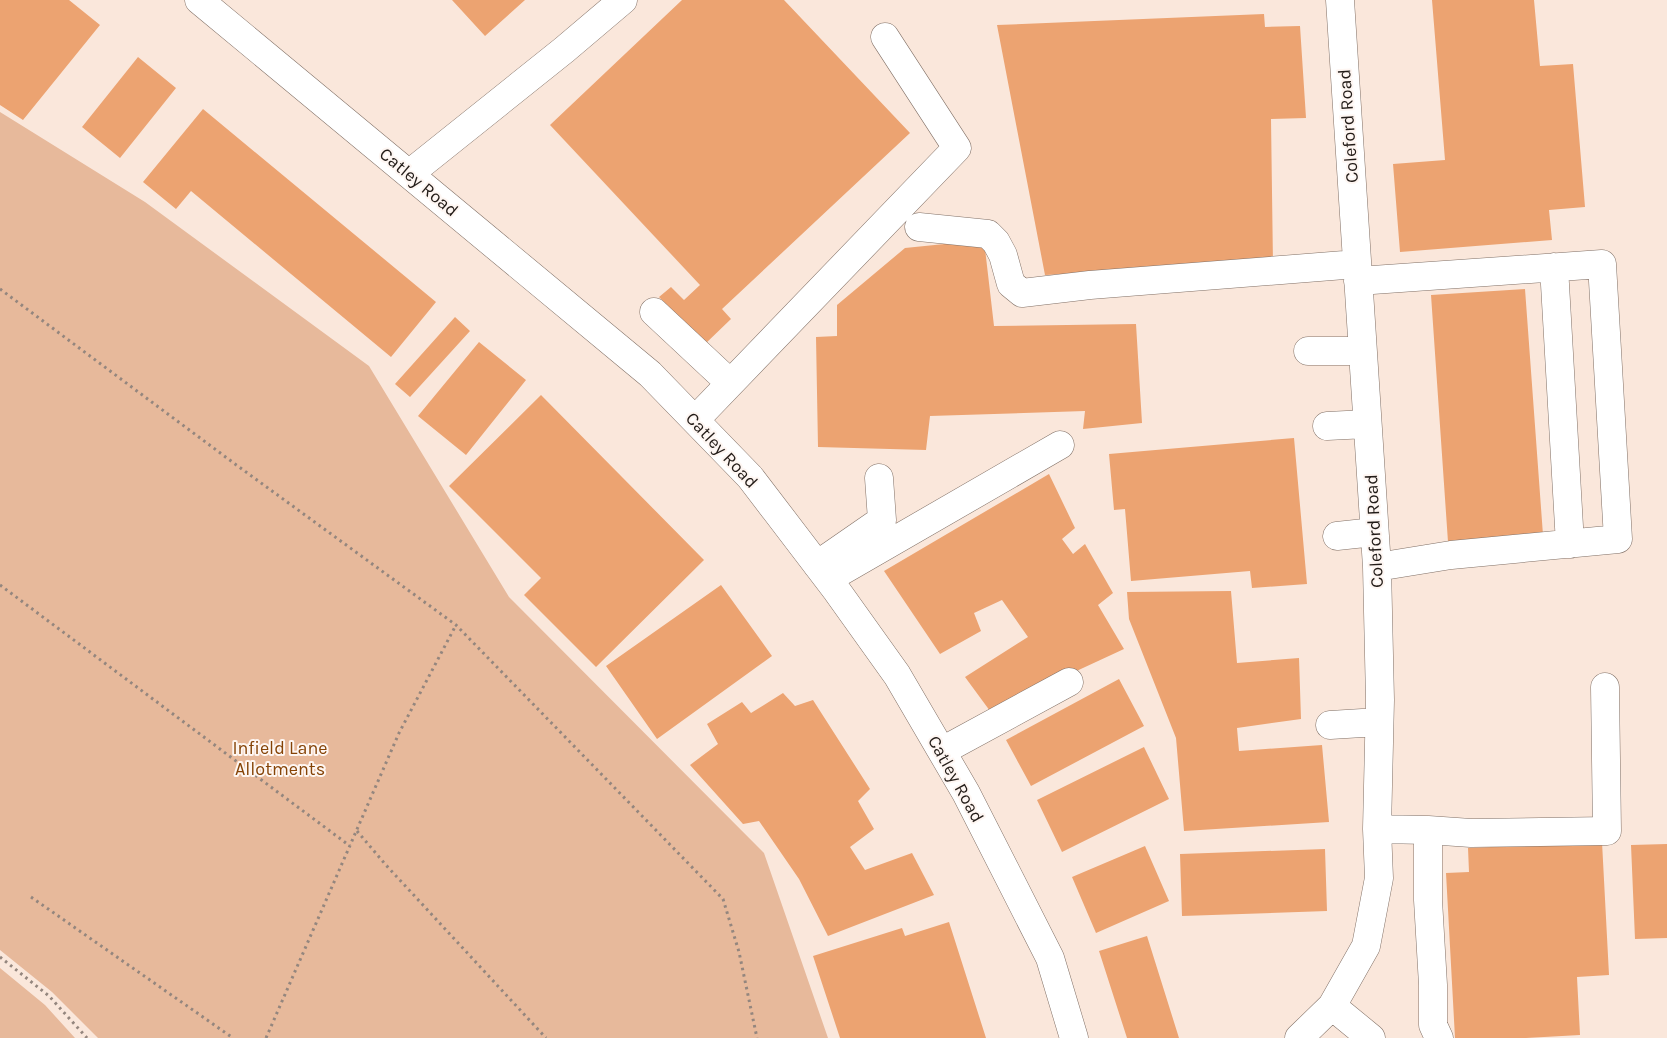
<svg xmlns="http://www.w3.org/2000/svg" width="1667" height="1038" font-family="Karla,sans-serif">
<rect width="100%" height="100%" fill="#fae7db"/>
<path fill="#e7b99b" d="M 0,112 L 145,202 L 369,366 L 509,597 L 764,853 L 828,1038 L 98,1038 L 52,992 L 0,950 Z
M 0,968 L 45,1005 L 75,1038 L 0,1038 Z"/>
<path fill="#eca371" d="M 0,0 L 69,0 L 100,25 L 23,120 L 0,105 Z
M 452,0 L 525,0 L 485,36 Z
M 682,0 L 784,0 L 910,133 L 722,309 L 731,319 L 704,345 L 659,297 L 671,287 L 684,300 L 700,285 L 550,125 Z
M 1432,0 L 1534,0 L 1540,66 L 1573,64 L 1585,207 L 1549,210 L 1552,240 L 1400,252 L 1393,164 L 1445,160 Z
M 1264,14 L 1265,27 L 1300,26 L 1306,118 L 1271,119 L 1273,264 L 1045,275 L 997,25 Z
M 138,57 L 176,88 L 120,158 L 82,127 Z
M 203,109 L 436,302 L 391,357 L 191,191 L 176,209 L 143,182 Z
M 984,240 L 994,326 L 1136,324 L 1142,423 L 1083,429 L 1085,411 L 930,416 L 926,450 L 818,447 L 816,337 L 837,336 L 837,305 L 905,248 Z
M 1525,289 L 1543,535 L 1448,542 L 1431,295 Z
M 455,317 L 470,331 L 410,397 L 395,384 Z
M 479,342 L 526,380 L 466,455 L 418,416 Z
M 541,395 L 704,560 L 596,667 L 524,595 L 541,578 L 449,486 Z
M 1294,438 L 1307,584 L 1252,588 L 1250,571 L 1131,581 L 1125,509 L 1114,510 L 1109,454 Z
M 1049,474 L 1075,528 L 1062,539 L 1073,554 L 1085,544 L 1113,593 L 1098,605 L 1124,649 L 990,711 L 965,677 L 1028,637 L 1002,600 L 974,613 L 981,631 L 940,654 L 884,571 Z
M 721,585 L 772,656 L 657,739 L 606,666 Z
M 1231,591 L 1237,663 L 1299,658 L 1301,719 L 1237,728 L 1239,751 L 1322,745 L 1329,822 L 1184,831 L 1176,738 L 1129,619 L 1127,592 Z
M 1119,679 L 1144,726 L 1031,786 L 1006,740 Z
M 783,693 L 795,706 L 813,700 L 870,789 L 858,801 L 874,829 L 850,847 L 865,870 L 912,853 L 934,895 L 828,936 L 799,879 L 759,821 L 743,824 L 690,765 L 718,744 L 707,724 L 742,702 L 751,713 Z
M 1144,747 L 1169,799 L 1062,852 L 1037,800 Z
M 1602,842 L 1609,975 L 1577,977 L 1580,1035 L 1526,1038 L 1455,1038 L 1446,873 L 1469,872 L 1468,848 Z
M 1667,844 L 1667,938 L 1635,939 L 1631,845 Z
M 1145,846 L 1169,901 L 1096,933 L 1072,877 Z
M 1325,849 L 1327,911 L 1182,916 L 1180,854 Z
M 949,922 L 986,1038 L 840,1038 L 813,956 L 902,928 L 905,936 Z
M 1147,936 L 1179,1038 L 1127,1038 L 1099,951 Z"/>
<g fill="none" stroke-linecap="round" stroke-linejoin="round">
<g stroke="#817066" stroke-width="29">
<path id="minor" d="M 199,0 L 650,374 L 750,477 L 837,591 L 897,675 L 966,793 L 1050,958 L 1074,1038
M 409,174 L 564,50 L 623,0
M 919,227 L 988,234 L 996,242 L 1003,255 L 1011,284 L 1022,293 L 1090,285 L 1357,264
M 1554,267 L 1570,544
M 1358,281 L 1602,264 L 1618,539 L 1451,555 L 1377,567
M 654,312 L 730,383
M 1308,351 L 1362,351
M 695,420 L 957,148 L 885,37
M 1327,426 L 1367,424
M 1337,536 L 1374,532
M 817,565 L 882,520 L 879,478
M 828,579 L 1060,445
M 1330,725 L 1379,722
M 942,751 L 1069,682
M 1377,829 L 1428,830 L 1428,900 L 1433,985 L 1433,1025 L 1439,1038
M 1428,830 L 1471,833 L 1607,831 L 1605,687
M 1332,1006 L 1371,1038
M 1299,1038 L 1332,1006 L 1366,946 L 1379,878 L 1377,829 L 1380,700 L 1377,567 L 1340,0"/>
</g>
<path stroke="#94867e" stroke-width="3" stroke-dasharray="2.5 4" stroke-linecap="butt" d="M 0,289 L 235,464 L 456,625 L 723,899 L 739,952 L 757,1038
M 0,585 L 350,846
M 357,831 L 385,864 L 546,1038
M 31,897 L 233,1038
M 0,957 L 49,996 L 87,1038
M 266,1038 L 399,733 L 456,625"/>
<use href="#minor" stroke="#fff" stroke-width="28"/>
</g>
<g text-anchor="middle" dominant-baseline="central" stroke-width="4" stroke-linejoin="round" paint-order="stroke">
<g font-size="18" fill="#221b17" stroke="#fef6f2">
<text transform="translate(1348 126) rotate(-94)">Coleford Road</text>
<text transform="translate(419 182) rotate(40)">Catley Road</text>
<text transform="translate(722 450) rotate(47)">Catley Road</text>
<text transform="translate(1374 531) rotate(-93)">Coleford Road</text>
<text transform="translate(956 779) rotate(61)">Catley Road</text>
</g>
<g font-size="18" fill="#854306" stroke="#fef6f2">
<text x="280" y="748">Infield Lane<tspan x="280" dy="21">Allotments</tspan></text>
</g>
</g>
</svg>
